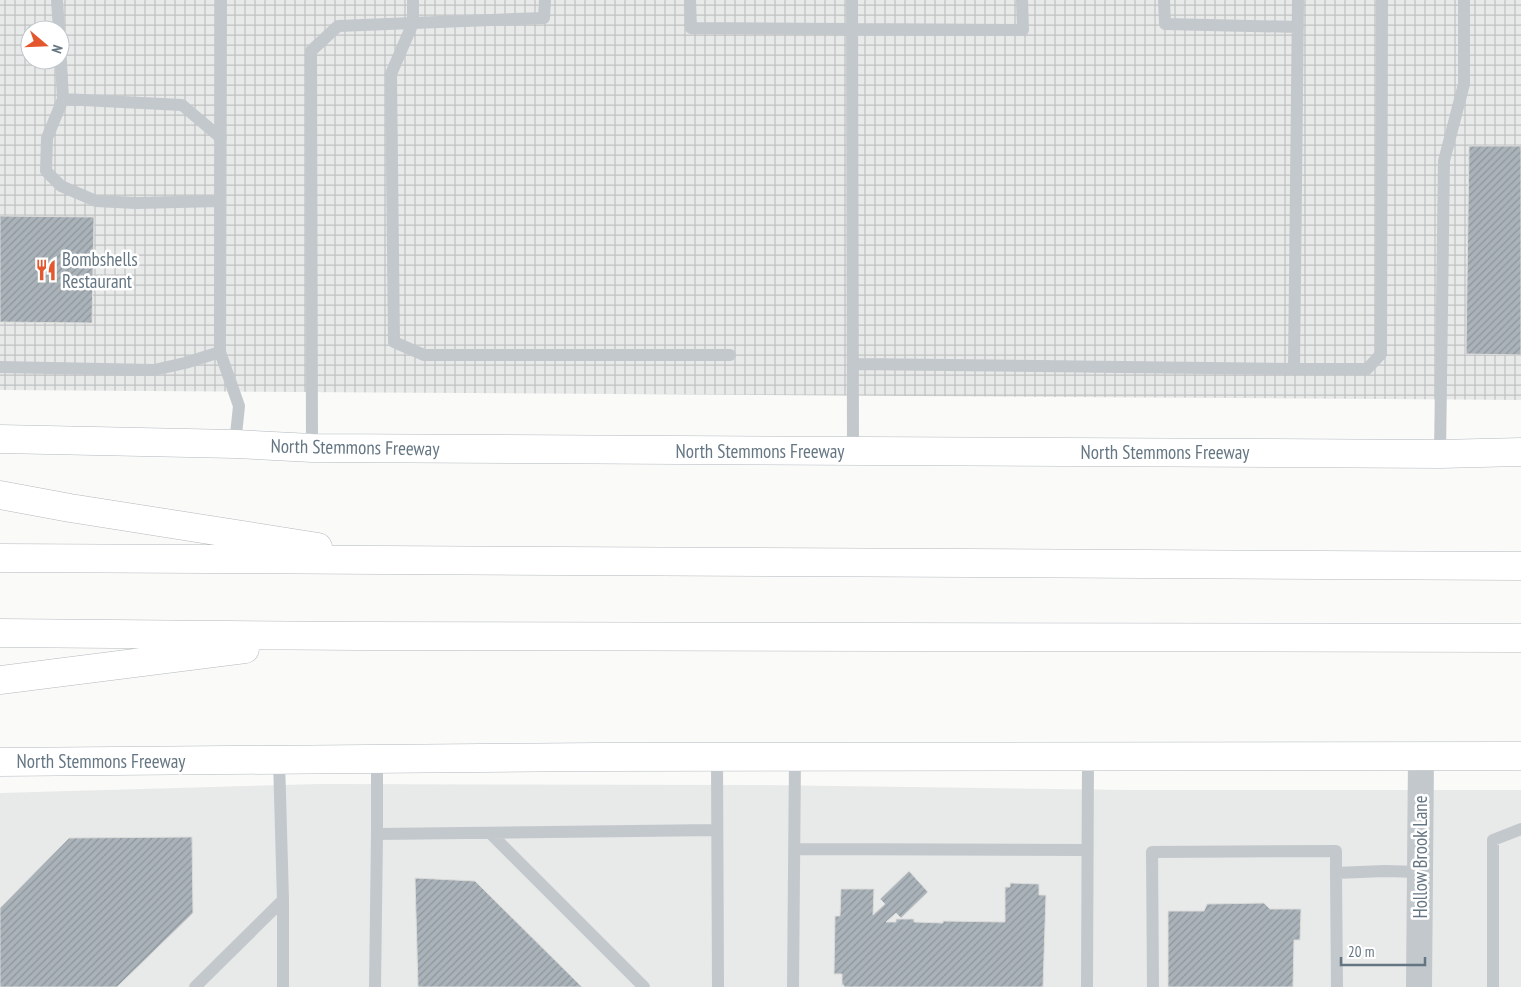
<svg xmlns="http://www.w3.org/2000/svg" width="1521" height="987" font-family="'PT Sans Narrow',sans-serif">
<defs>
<pattern id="industrial-grid" width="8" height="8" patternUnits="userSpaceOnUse" patternTransform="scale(1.25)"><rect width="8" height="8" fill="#e8e9e9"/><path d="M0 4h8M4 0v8" fill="none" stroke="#c0c1c2"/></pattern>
<pattern id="building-hatch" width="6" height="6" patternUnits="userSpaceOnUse" patternTransform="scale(1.25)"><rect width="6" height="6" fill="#aab3b9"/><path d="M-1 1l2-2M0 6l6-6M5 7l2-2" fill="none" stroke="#8e969c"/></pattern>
</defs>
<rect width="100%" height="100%" fill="#fafaf8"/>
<path fill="#e8e9e9" d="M 319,784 L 760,785 L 1127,790 L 1521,790 L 1521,987 L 0,987 L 0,793 Z"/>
<path fill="url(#industrial-grid)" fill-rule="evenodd" d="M 0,0 L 1521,0 L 1521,400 L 0,390 ZM 30,30 L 60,30 L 60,60 L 30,60 Z"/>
<path fill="url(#building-hatch)" stroke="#dcdcda" d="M 1469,146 L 1521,146 L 1521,355 L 1466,354 Z
M 0,216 L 94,217 L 92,323 L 0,322 Z
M 192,837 L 193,913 L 117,987 L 0,987 L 0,908 L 69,838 Z
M 909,871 L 928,892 L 901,918 L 896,913 L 886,922 L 896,922 L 896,919 L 914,919 L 914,922 L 943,923 L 943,921 L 1005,922 L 1005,887 L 1010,887 L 1010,883 L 1039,884 L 1039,895 L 1046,895 L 1043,987 L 844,987 L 844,985 L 842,985 L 842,974 L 834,974 L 835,916 L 840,916 L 841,889 L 874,889 L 873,915 L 885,904 L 880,899 Z
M 415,878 L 475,881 L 582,987 L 418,987 Z
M 1264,903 L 1270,909 L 1301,909 L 1300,940 L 1294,940 L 1293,987 L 1168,987 L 1168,911 L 1204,911 L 1207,904 Z"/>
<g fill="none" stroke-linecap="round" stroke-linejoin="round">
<g stroke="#b3babf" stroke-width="29">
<path id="secondary" d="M 0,439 L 235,444 L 312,448 L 1440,454 L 1521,452
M 0,762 L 598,757 L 1521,756"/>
</g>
<g stroke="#b4b9bd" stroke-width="29">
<path id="highway" d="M 0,495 L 70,508 L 318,547
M 0,558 L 1521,566
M 0,633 L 358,636 L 1521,638
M 0,680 L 245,649"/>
</g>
<path stroke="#c3c8cc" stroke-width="12" d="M 57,0 L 59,30
M 221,0 L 220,352 L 239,406 L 235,444
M 413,0 L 413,23 L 544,18 L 545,0
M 690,0 L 691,28 L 1023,30 L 1022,0
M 852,0 L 853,451
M 1164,0 L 1165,24 L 1298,27
M 60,44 L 63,99 L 182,105 L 221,138
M 63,99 L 47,138 L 46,171 L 61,186 L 96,201 L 136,203 L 220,201
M 853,364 L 1294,369 L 1298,0
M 0,367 L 154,370 L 185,363 L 220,352
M 1294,369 L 1367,369 L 1381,354 L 1382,0
M 312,448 L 311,51 L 338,26 L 413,23 L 391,74 L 394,342 L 424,355 L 730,355
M 1440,454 L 1444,161 L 1464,84 L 1464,0
M 717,757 L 718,987
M 279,760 L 283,900 L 283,987
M 490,833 L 644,987
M 377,834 L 717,830
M 794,849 L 1087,850
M 195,987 L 283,900
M 375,987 L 377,834 L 377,759
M 793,987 L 795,757
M 1087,987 L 1088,756
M 1153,987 L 1152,852 L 1336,851 L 1336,873
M 1337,987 L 1336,873 L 1384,871 L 1420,872
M 1493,987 L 1493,840 L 1521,829"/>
<path stroke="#c3c8cc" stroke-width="26" d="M 1419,987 L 1421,756"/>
<use href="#secondary" stroke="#fff" stroke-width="28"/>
<use href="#highway" stroke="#fff" stroke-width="28"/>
</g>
<defs>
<g id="restaurant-bare" transform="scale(1.725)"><path d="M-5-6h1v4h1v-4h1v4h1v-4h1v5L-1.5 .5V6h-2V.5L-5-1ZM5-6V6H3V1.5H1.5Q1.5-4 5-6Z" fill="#e4572e" stroke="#fff" stroke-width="2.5" paint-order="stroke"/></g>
</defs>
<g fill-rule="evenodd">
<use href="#restaurant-bare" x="46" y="270"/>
</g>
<g text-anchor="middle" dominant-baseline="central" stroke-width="5" stroke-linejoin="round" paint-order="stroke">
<g font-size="19" fill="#657683" stroke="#fff" text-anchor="start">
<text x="62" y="259">Bombshells<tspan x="62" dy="22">Restaurant</tspan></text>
</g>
<g font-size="19" fill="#657683" stroke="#fff">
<text transform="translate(355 447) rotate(1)">North Stemmons Freeway</text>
<text x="760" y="451">North Stemmons Freeway</text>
<text x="1165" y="452">North Stemmons Freeway</text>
<text x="101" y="761">North Stemmons Freeway</text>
<text transform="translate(1420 857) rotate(-90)">Hollow Brook Lane</text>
</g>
</g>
<g transform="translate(45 45) rotate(109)"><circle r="24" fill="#ffffff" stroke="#c1c8cd"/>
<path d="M0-4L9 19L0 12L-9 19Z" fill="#e4572e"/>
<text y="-8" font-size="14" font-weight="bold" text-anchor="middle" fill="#657683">N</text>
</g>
<path d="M1341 957v8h84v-8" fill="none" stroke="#657683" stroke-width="2.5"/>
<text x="1348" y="957" font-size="15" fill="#657683" stroke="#ffffff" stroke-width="4" paint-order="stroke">20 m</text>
</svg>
